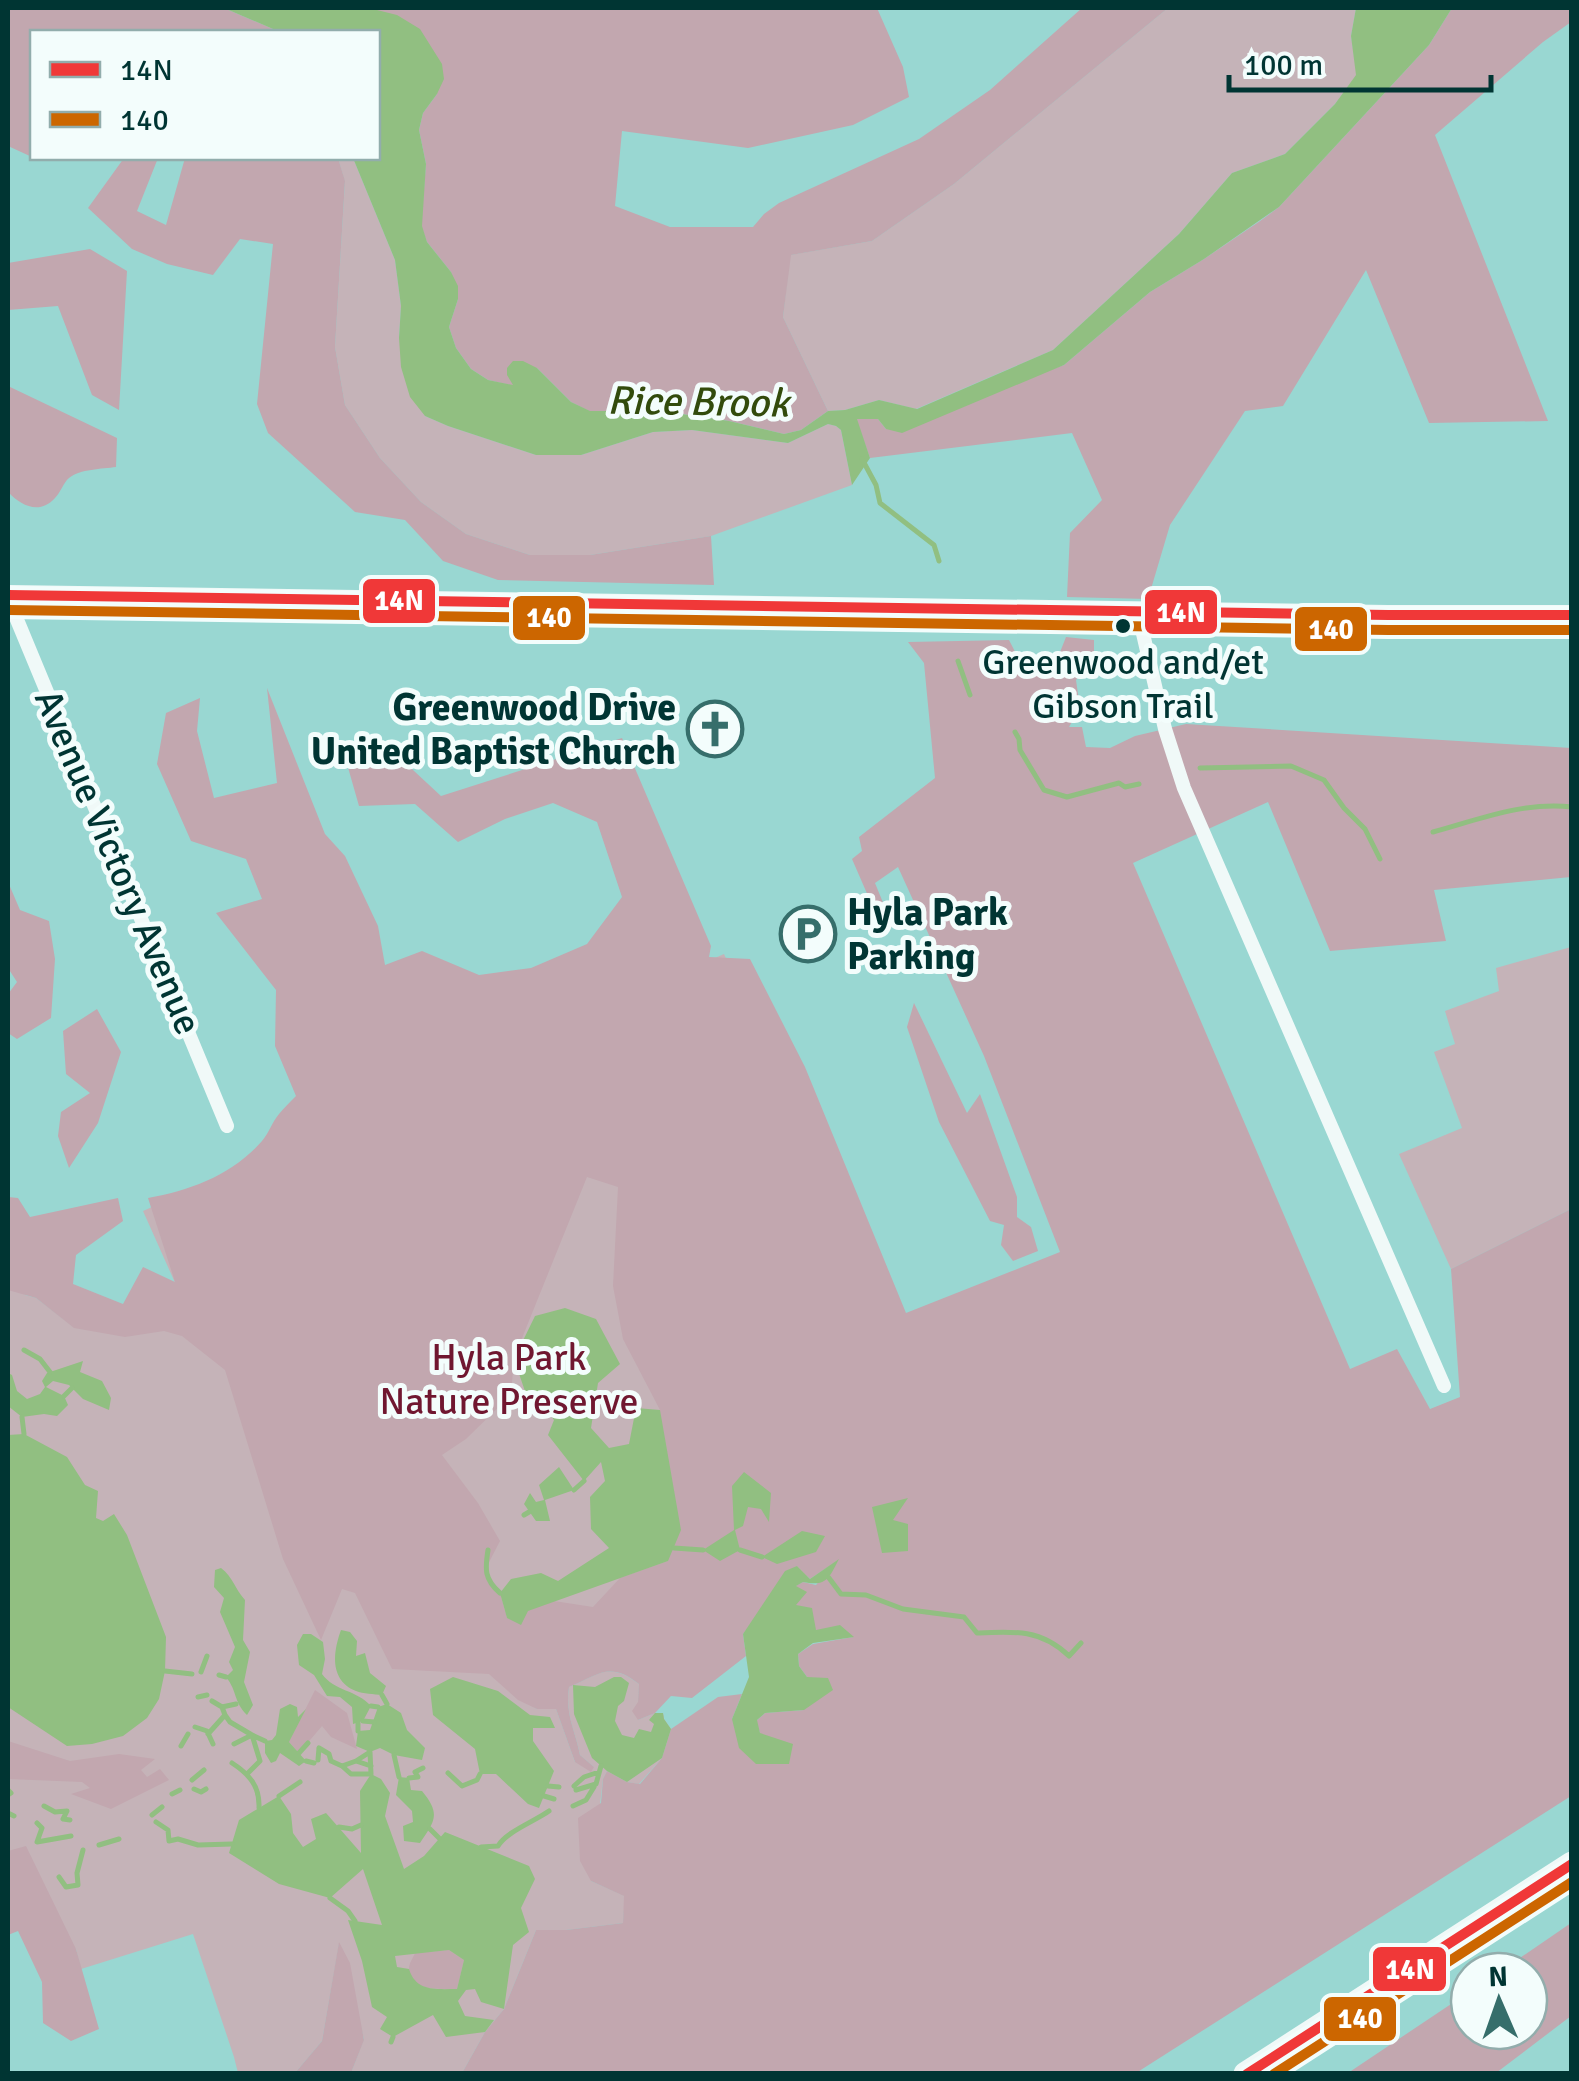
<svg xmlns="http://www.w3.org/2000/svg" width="1579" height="2081" font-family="Signika,sans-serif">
<rect width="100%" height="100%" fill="#99d7d2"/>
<path fill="#c5b3b8" d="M 1168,8 L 1356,8 L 1351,36 L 1357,75 L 1335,104 L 1285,154 L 1232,173 L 1179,234 L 1053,350 L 916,409 L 879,400 L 845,410 L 828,411 L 783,317 L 790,255 L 872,241 L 954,184 Z
M 338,158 L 353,158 L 395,260 L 401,306 L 399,338 L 425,416 L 448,426 L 536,455 L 581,455 L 653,432 L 692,430 L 788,443 L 828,424 L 836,426 L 841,430 L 852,485 L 711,536 L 590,555 L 530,555 L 466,534 L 421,502 L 380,458 L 345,405 L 335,347 L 345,182 Z
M 1571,947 L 1571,1209 L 1451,1269 L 1399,1154 L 1462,1128 L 1434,1052 L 1455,1044 L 1445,1011 L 1499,991 L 1496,968 Z
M 724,954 L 969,1504 L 526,1702 L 537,1709 L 556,1709 L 575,1762 L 594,1767 L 580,1755 C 575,1729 565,1715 569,1687 C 599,1674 609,1661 639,1684 L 638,1720 L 655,1713 L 663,1713 L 664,1719 L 671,1729 L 662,1758 L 639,1784 L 627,1782 L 607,1771 L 603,1779 L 591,1881 L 625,1896 L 623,1923 L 566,1930 L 536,1930 L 504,2009 L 485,2032 L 462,2073 L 351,2073 L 364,2039 L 339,1944 L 322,2041 L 295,2073 L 238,2073 L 234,2057 L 193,1934 L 81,1969 L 76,1949 L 8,1908 L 8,1271 L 25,1295 L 36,1298 L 75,1328 L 189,1314 L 143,1211 Z"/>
<path fill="#c2a7af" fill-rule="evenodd" d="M 8,8 L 224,8 L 280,32 L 32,32 L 32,157 L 8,146 Z
M 302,8 L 877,8 L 903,67 L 909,97 L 853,125 L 748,148 L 622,131 L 615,206 L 670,227 L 753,227 L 764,214 L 779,203 L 919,139 L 990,90 L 1082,8 L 1168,8 L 954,184 L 872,241 L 791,255 L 783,317 L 828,411 L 801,430 L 784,434 L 729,421 L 661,411 L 589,411 L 571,402 L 537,368 L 515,386 L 488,380 L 471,369 L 456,348 L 449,327 L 458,299 L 451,272 L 427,242 L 421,226 L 426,164 L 419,130 L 423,113 L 437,94 L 368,8 L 300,10 Z
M 1452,8 L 1571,8 L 1571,22 L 1543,42 L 1435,135 L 1548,421 L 1429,423 L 1366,270 L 1283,406 L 1245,411 L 1170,525 L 1148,599 L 1067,597 L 1070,533 L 1102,500 L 1072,433 L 870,458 L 856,419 L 878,419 L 886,429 L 1064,365 L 1150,292 L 1204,259 L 1260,221 L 1279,207 L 1429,45 Z
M 124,158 L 158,158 L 137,211 L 166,225 L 185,158 L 338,158 L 345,181 L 335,347 L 345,405 L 380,458 L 421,502 L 466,534 L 530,555 L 590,555 L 711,536 L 714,585 L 498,580 L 443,561 L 405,520 L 355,512 L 268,433 L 257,404 L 273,244 L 240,239 L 213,275 L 167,264 L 132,249 L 88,208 Z
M 90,249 L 127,271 L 119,410 L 92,395 L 58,306 L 8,310 L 8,263 Z
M 8,386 L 117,438 L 116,467 C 102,469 80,469 69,478 C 63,483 61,492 55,498 C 40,515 21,506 8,492 Z
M 1066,637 L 1094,640 L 1094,661 L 1076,680 L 1080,708 L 1069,727 L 1082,727 L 1086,747 L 1110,748 L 1135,736 L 1186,724 L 1571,748 L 1571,877 L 1434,890 L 1446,941 L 1330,951 L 1268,802 L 1133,863 L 1350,1369 L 1397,1349 L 1430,1409 L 1460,1397 L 1451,1269 L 1571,1209 L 1571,1796 L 1136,2073 L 462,2073 L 485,2032 L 504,2009 L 536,1930 L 566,1930 L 623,1923 L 624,1896 L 591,1881 L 580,1861 L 578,1818 L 601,1803 L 603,1779 L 607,1771 L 627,1782 L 640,1784 L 662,1758 L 671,1729 L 718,1697 L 742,1694 L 732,1719 L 760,1733 L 756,1721 L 765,1713 L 804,1710 L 807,1677 L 799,1666 L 798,1654 L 813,1644 L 853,1637 L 816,1630 L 795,1605 L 795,1586 L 803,1582 L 816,1585 L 837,1561 L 810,1579 L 797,1566 L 743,1634 L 746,1656 L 692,1698 L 671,1696 L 655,1713 L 638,1720 L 632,1711 L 638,1702 L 639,1684 C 610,1661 599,1674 569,1687 C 565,1715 575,1729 580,1755 L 594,1767 L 591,1772 L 575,1762 L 556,1709 L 537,1709 L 518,1700 L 489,1674 L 392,1669 L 355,1593 L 342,1589 L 321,1640 L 283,1559 L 225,1370 L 182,1336 L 164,1331 L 125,1337 L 74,1328 L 36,1298 L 8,1290 L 8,1197 L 18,1198 L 30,1217 L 118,1198 L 123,1221 L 76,1255 L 73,1284 L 123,1304 L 143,1267 L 175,1282 L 148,1198 C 191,1190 232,1175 262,1141 C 269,1133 272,1122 279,1114 C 284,1108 290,1102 296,1096 L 275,1046 L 276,990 L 216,913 L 262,899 L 246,859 L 191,841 L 157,764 L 166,713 L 200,698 L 197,731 L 214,798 L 277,783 L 267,688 L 325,834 L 345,856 L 378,926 L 385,965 L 422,951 L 479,975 L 531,968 L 587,944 L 622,897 L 597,822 L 553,803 L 505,819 L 458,842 L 415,804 L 359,806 L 347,764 L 399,757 L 441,796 L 622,738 L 711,946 L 709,957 L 750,959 L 805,1067 L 906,1313 L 1060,1252 L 984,1056 L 898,867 L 875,883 L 893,927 L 882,928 L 852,859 L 862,851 L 859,837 L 935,778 L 924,663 L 908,642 L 1009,640 L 1026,673 L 1053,670 ZM 587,1177 L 618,1187 L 613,1286 L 623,1339 L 660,1410 L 668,1561 L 620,1578 L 593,1607 L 554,1601 L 507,1618 L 500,1593 L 492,1586 L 485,1570 L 500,1541 L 478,1503 L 442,1455 L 466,1439 L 511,1395 L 514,1358 Z
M 8,882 L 20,910 L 49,921 L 55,959 L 51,1018 L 17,1039 L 8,1033 L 8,994 L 17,982 L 8,968 Z
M 914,1003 L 967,1113 L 980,1094 L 1017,1197 L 1017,1217 L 1031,1227 L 1038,1251 L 1013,1261 L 1001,1245 L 1004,1225 L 990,1221 L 939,1122 L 907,1027 Z
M 97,1009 L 121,1052 L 98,1123 L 69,1168 L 58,1136 L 61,1112 L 90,1093 L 66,1074 L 63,1031 Z
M 315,1690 L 347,1713 L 357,1749 L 331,1737 L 322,1726 L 299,1753 L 289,1742 Z
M 8,1741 L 70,1761 L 119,1754 L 155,1759 L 141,1770 L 147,1777 L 160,1769 L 169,1780 L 111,1809 L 71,1794 L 90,1788 L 82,1782 L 8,1779 Z
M 26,1846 L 76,1949 L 99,2029 L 71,2041 L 43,2023 L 42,1982 L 18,1931 L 8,1935 L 8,1851 Z
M 1571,1923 L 1571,2016 L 1496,2073 L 1348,2073 L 1469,1992 L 1469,2031 L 1529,2031 L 1529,1971 L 1501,1971 Z
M 339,1942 L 350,1963 L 364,2040 L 351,2073 L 295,2073 L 322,2041 Z
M 449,1950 L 464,1960 L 457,1989 C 443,1989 408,1992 409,1969 C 409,1963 413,1958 415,1953 Z"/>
<path fill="#91bf81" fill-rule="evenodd" d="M 224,8 L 302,8 L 302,10 L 369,8 L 397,15 L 420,29 L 442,64 L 444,79 L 437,94 L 423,113 L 419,130 L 426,164 L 422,226 L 427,242 L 451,272 L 458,286 L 458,299 L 449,327 L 456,348 L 471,369 L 488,380 L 513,385 L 507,375 L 507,368 L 513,361 L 523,361 L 537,368 L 571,402 L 590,411 L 661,411 L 729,421 L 784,434 L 801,430 L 828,411 L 845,410 L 879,400 L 917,409 L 1053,350 L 1179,234 L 1232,173 L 1285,154 L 1335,104 L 1356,75 L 1351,36 L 1356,8 L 1452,8 L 1429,45 L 1279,207 L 1204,259 L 1150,292 L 1064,365 L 902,433 L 886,429 L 878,419 L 857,419 L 870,458 L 852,485 L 841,430 L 836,426 L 828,424 L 788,443 L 692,430 L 653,432 L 581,455 L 536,455 L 448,426 L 425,416 L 410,397 L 401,367 L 399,338 L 401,306 L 395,260 L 353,158 L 378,158 L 378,32 L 280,32 Z
M 565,1308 L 596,1319 L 620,1364 L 598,1383 L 591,1428 L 609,1448 L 629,1444 L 636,1408 L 660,1410 L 681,1530 L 668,1561 L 528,1611 L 521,1625 L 507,1618 L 500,1593 L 511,1579 L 541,1573 L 558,1581 L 609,1548 L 591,1529 L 590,1497 L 605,1481 L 601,1462 L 584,1481 L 548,1435 L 554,1420 L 541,1402 L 529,1403 L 514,1359 L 535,1316 Z
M 83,1361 L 80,1372 L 102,1381 L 111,1398 L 109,1410 L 83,1399 L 69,1385 L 53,1381 L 46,1387 L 64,1396 L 68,1405 L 57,1416 L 44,1414 L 22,1417 L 8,1406 L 8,1373 L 12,1375 L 17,1391 L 27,1399 L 40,1394 L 45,1387 L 42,1381 L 47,1373 Z
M 24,1434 L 67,1457 L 85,1485 L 98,1491 L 96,1518 L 103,1521 L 114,1514 L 127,1535 L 166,1637 L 165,1671 L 159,1699 L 147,1718 L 123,1736 L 92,1744 L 67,1746 L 8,1707 L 8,1435 Z
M 559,1467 L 574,1490 L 545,1500 L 550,1521 L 536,1521 L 524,1504 L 530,1493 L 536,1502 L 544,1500 L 539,1485 Z
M 744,1472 L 771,1493 L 769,1522 L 761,1509 L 748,1507 L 743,1526 L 735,1530 L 740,1550 L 720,1561 L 703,1550 L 734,1530 L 732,1486 Z
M 908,1498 L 893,1520 L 908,1524 L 908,1551 L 882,1553 L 872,1507 Z
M 802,1531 L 825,1536 L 816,1552 L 777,1564 L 762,1557 Z
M 839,1559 C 829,1578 827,1587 803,1582 L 796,1586 L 807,1592 L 796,1605 L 812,1608 L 816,1630 L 840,1625 L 854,1637 L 813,1643 L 798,1654 L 799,1666 L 807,1677 L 828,1678 L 833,1690 L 804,1710 L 765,1713 L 757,1720 L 760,1733 L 793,1744 L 789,1764 L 756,1764 L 739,1748 L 732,1719 L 749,1677 L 743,1634 L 785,1571 L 797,1566 L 810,1579 Z
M 221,1568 C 233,1577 235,1589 245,1600 L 243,1640 L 250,1652 L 244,1682 L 253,1705 L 247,1715 C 233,1701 238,1692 226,1677 L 233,1670 L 229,1662 L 235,1647 L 220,1612 L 224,1598 L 214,1587 L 215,1570 Z
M 341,1630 L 350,1632 L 357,1641 L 356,1656 L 365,1653 L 370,1673 L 386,1686 L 382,1695 C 374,1694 363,1694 356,1691 C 329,1680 333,1652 341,1630 Z
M 303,1634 L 311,1634 L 323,1642 L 325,1659 L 322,1674 C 334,1691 357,1690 371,1706 L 363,1721 L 353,1724 L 352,1707 L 340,1697 L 327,1696 L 314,1675 L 299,1665 L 297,1645 Z
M 453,1677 L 498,1691 L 530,1715 L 550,1717 L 555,1728 L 533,1728 L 533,1741 L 554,1771 L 539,1808 L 528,1804 L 496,1774 L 480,1774 L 475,1749 L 433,1715 L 430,1689 Z
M 614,1677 L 621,1677 L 629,1683 L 624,1701 L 618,1706 L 615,1721 L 622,1735 L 634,1738 L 639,1729 L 651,1732 L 654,1724 L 649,1720 L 655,1713 L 663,1713 L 664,1719 L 671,1729 L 662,1758 L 627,1782 L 607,1771 L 592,1758 L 574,1714 L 573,1685 L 595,1687 Z
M 290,1704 L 297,1707 L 298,1717 L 306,1709 L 289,1742 L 306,1761 L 299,1766 L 280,1753 L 276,1761 L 271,1763 L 265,1753 L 265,1741 L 272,1740 L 276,1735 L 280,1709 Z
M 387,1704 L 401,1713 L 407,1730 L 425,1748 L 422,1760 L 394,1755 L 380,1748 L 370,1752 L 356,1746 L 358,1731 L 370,1730 L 378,1707 Z
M 371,1774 L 381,1779 L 390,1793 L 385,1816 L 404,1869 L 424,1856 L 445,1832 L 529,1866 L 535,1879 L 521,1908 L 529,1932 L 513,1945 L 504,2009 L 481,2002 L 475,1989 L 466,1990 L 458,2001 L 465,2016 L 494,2020 L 485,2032 L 446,2037 L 433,2015 L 393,2037 L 380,2029 L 387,2017 L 372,2007 L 362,1961 L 348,1920 L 382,1925 L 363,1869 L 330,1898 L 279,1884 L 229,1853 L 239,1820 L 279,1796 L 291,1814 L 293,1833 L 303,1847 L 316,1839 L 311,1819 L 326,1813 L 361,1853 L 360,1791 ZM 449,1950 L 464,1960 L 457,1989 C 436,1989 416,1992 409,1969 L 397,1967 L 395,1956 Z
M 399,1777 L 409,1778 L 411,1790 L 422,1791 C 441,1814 435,1821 420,1843 L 404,1841 L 403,1826 L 413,1822 L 412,1811 L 396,1795 Z"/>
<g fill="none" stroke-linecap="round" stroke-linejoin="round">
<path stroke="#91bf81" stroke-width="5" d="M 862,459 L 876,485 L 880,503 L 934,545 L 939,561
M 958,661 L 970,695
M 1015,732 L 1019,739 L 1020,750 L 1044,790 L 1067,797 L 1119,783 L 1125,787 L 1139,784
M 1200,768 L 1291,766 L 1324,780 L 1344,808 L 1365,829 L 1380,859
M 1433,832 C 1477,820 1525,801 1572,807
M 24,1350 L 40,1359 L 50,1372
M 64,1396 L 72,1388
M 22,1417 L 24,1434
M 574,1490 L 584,1481
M 524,1515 L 529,1512
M 674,1548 L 703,1550
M 488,1550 C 485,1569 484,1579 500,1593
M 740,1550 L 762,1557
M 829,1578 L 841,1594 L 866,1595 L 903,1609 L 964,1617 L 977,1633 C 1014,1631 1041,1629 1069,1656 L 1081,1643
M 165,1671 L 192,1674
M 201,1672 L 207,1656
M 219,1675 L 226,1677
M 382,1695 L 387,1704
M 198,1697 L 207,1695
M 212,1701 L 222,1707 L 236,1704
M 371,1706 L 378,1707
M 225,1715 L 230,1722 L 252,1735 L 260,1761 L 248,1773
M 363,1721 L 374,1722
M 358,1723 L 358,1731
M 195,1727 L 207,1731 L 213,1744
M 208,1734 L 225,1715 L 222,1707
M 234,1744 L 252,1735 L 265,1741
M 181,1746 L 188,1734
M 319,1748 L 329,1754 L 331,1761 L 342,1766 L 356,1761 L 371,1766
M 299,1753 L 308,1743
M 394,1755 L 399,1777
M 318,1760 L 319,1748
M 306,1761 L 314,1763
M 232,1763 C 249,1774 260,1786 259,1808
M 342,1766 L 351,1774 L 371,1774 L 370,1752 L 356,1761
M 448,1773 L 462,1786 L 477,1780 L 480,1774
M 409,1778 L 418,1777 L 415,1772 L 423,1768
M 192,1780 L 204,1770
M 548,1786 L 559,1787
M 574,1786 L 584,1777 L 599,1772
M 194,1789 L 201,1792 L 206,1789
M 8,1790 L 11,1793 L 8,1795
M 576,1790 L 596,1784 L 601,1766
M 172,1794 L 180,1790
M 279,1796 L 300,1782
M 544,1796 L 554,1799
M 44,1806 L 55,1812 L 67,1811 L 63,1819 L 70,1820
M 573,1806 L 586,1800 L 594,1787
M 8,1813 L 14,1816
M 152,1815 L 162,1807
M 156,1822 L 168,1830 L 169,1841 L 178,1839 L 198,1845 L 232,1844
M 37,1823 L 42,1828 L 37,1842 L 71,1836
M 339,1827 L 352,1829 L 361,1825
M 430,1829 L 439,1838
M 99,1845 L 119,1839
M 481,1847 L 498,1846 C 506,1832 535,1821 549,1811
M 59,1877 L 66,1887 L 78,1885 L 77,1873 L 83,1850
M 330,1898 L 348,1911 L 355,1921
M 391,2042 L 393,2037"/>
<path stroke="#f0f9f8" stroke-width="14" d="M 8,598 L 227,1126
M 1138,612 L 1165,729 L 1184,788 L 1444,1386"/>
<path stroke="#f0f9f8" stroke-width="20" d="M 8,595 L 1388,615 L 1572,615"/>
<path stroke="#f0f9f8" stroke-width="25" d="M 1246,2074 L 1572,1864"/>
<g stroke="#f3fdfc" stroke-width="18">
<path id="bus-1" d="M 8,595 L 1388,615 L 1572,615
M 1247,2074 L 1572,1864"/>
</g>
<g stroke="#f3fdfc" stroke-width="18">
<path id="bus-2" d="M 8,610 L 1388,630 L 1572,630
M 1274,2074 L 1572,1882"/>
</g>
<use href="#bus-1" stroke="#f03838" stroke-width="10"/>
<use href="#bus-2" stroke="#c60" stroke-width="10"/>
</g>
<defs>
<g id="church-ring" transform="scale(2.875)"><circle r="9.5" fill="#f3fdfc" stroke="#366e6b" stroke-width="1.5"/><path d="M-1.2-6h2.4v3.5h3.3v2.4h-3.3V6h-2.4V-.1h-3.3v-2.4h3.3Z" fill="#366e6b"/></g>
<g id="parking-ring" transform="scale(2.875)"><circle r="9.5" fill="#f3fdfc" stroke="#366e6b" stroke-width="1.5"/><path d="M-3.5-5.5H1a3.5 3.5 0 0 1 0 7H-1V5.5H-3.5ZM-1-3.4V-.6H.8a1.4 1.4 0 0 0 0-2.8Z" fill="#366e6b"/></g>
</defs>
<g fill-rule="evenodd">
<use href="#church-ring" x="715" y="729"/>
<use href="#parking-ring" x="808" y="934"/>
</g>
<circle fill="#003533" stroke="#f3fdfc" stroke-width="4" cx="1123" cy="626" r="9"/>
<g text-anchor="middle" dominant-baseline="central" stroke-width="10" stroke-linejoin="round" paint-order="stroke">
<g font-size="36" fill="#003533" stroke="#f3fdfc">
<text x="1123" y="662">Greenwood and/et<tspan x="1123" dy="44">Gibson Trail</tspan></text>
</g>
<g font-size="38" font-weight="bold" fill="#003533" stroke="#f3fdfc" text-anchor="end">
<text x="676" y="707">Greenwood Drive<tspan x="676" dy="44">United Baptist Church</tspan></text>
<text x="847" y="912" text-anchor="start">Hyla Park<tspan x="847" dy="44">Parking</tspan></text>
</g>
<g font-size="38" fill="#003533" stroke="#f3fdfc">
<text transform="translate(118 862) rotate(67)">Avenue Victory Avenue</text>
</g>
<g font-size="38" fill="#701730" stroke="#f3fdfc">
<text x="509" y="1357">Hyla Park<tspan x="509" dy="44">Nature Preserve</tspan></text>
</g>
<g font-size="40" font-style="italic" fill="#324b0c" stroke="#f3fdfc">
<text transform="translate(698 402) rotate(1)">Rice Brook</text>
</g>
</g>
<g stroke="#f3fdfc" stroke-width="4">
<rect x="361" y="577" width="76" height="48" rx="10" fill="#f03838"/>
<rect x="1143" y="588" width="76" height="48" rx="10" fill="#f03838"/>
<rect x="511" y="594" width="76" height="48" rx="10" fill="#c60"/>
<rect x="1293" y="605" width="76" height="48" rx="10" fill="#c60"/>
<rect x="1371" y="1945" width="77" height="48" rx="10" fill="#f03838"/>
<rect x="1322" y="1995" width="76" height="48" rx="10" fill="#c60"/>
</g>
<g font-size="28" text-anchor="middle" font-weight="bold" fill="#fff">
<text x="399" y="610">14N</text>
<text x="1181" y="622">14N</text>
<text x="549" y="627">140</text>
<text x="1331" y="639">140</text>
<text x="1410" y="1979">14N</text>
<text x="1360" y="2028">140</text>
</g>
<rect width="1579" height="2081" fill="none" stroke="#003533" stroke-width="20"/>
<rect x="30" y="30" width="350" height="130" fill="#f3fdfc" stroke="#92adac" stroke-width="2.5"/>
<rect x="50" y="62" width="50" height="15" fill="#f03838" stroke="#92adac" stroke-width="2.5"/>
<text x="120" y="80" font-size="30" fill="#003533">14N</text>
<rect x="50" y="112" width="50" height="15" fill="#cc6600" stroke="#92adac" stroke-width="2.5"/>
<text x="120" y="130" font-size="30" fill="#003533">140</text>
<g transform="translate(1499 2001) rotate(358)"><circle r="48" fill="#f3fdfc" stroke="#92adac" stroke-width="2.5"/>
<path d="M0-8L18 38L0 25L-18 38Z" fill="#366e6b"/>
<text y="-15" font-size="28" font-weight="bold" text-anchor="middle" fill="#003533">N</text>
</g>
<path d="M1229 75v15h262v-15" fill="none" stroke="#003533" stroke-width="5"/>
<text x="1244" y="75" font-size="30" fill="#003533" stroke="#f3fdfc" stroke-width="8" paint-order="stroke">100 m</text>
</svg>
